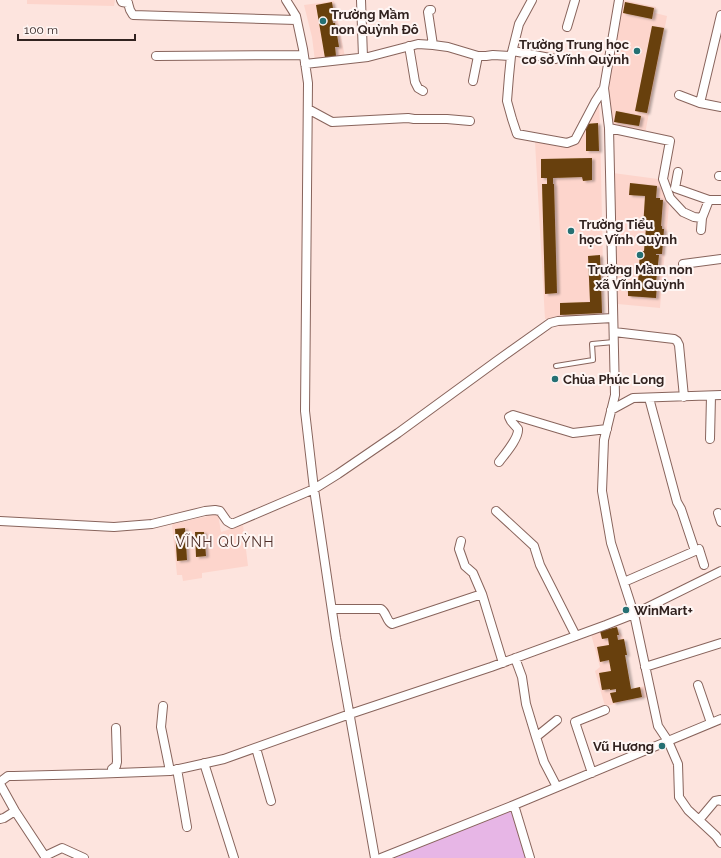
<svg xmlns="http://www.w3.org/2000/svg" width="721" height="858" font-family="Raleway,sans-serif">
<defs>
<filter id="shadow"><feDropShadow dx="3" dy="1.5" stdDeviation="1" flood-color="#0004"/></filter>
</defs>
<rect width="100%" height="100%" fill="#fde4de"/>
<path fill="#fdd5cc" d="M 27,0 L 115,0 L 114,6 L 27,4 Z
M 623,0 L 656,7 L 655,13 L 667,16 L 645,134 L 610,126 L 607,87 Z
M 334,1 L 345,57 L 315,61 L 312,37 L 304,5 Z
M 597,104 L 599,105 L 600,126 L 604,315 L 545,319 L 535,142 L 571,147 Z
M 613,173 L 658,179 L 669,205 L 660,308 L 618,304 Z
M 218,514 L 221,532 L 243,525 L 248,566 L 202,573 L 202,578 L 183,581 L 182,575 L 177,575 L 172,524 Z
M 617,627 L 624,639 L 627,655 L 625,655 L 631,689 L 646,686 L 648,697 L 605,706 L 595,671 L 600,667 L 591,634 Z"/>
<path fill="#e7b6e6" d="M 507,811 L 512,811 L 514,815 L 526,858 L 392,858 Z"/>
<path fill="#683f09" filter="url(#shadow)" d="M 332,2 L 334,15 L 332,16 L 333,23 L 335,23 L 339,47 L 335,47 L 336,56 L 325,58 L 316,5 Z
M 625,2 L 654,8 L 652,19 L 623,13 Z
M 652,26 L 664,28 L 647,113 L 635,111 Z
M 616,111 L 641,116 L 639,126 L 614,122 Z
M 598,123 L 599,151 L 586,151 L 586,124 Z
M 592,158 L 592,180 L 583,181 L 582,177 L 553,178 L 553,184 L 554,184 L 557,293 L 545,294 L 542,184 L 547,184 L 547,178 L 541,178 L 541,159 Z
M 630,183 L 657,186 L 656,198 L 660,198 L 660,200 L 663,200 L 661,226 L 662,226 L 662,229 L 664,229 L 662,254 L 656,254 L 656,255 L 659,255 L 656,282 L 650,282 L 650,283 L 657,284 L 656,298 L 628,296 L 628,291 L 625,291 L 625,282 L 638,283 L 640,251 L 644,251 L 646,228 L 643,228 L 645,196 L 629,195 Z
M 600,255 L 602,313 L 560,315 L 560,303 L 590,302 L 588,256 Z
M 185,528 L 187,560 L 177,561 L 175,529 Z
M 195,532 L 204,532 L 206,556 L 196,557 Z
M 617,627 L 619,635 L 617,635 L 618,640 L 624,639 L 627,655 L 625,655 L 631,689 L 640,687 L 642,697 L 613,703 L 610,693 L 616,692 L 616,689 L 610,690 L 610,689 L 602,690 L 599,673 L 611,671 L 609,660 L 600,662 L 597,647 L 609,645 L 608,638 L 602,639 L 600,631 Z"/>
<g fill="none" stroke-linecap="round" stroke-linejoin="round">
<g stroke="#88645c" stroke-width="6">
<path id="service" d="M 556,366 L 593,360 L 592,344 L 614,342"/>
</g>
<g stroke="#88645c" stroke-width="10">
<path id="minor" d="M 121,0 L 122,2 L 128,3
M 286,0 L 296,16 L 303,49 L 308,83 L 305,411 L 314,489 L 336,638 L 375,858
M 361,0 L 363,57
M 532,0 L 519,24 L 511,56 L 509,76 L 507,101 L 512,119 L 517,134 L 567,143 L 575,140 L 595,102 L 604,88
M 619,0 L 604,88 L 609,128 L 615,395 L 604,440 L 602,491 L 611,543 L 634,614 L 658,726 L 668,741 L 678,764 L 679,797 L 688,810 L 716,836 L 721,843
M 128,3 L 130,10 L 133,15 L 296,20
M 431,10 L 429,10 L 428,12 L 433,45
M 567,27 L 575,0
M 409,46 L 415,82 L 418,88 L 423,91
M 513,51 L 555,59
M 156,56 L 303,55
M 305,64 L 368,57 L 418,44 L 433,45 L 448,47 L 478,56 L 486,56 L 493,55 L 511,56
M 473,81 L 478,56
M 679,95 L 700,103 L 721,107
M 700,103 L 721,15
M 308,109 L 332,122 L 408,118 L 414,119 L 447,119 L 470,121
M 609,128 L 670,141 L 663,179 L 670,198 L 683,212 L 694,217 L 702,218 L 701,230
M 678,172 L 675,188 L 709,200 L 721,200
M 719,176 L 721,176
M 702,218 L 709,200
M 683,264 L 721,259
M 614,332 L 674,339 L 677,341 L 679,345 L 684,397
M 649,398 L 677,502 L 681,509 L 695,551 L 699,549 L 704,565
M 611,410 L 633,398 L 721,395
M 710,439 L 711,396
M 499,462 C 505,454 519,438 518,429 L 511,421 L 509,417 L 513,415 L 573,433 L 607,429
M 496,511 L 534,546 L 540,565 L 576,636
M 718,513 L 721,522
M 0,521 L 114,527 L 152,524 L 205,511 L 215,510 L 220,511 L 227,521 L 232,524 L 314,489 L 338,474 L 398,433 L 498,360 L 550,323 L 558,321 L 613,318
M 461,541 L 459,549 L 465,566 L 473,573 L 482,594 L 503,663
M 624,582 L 695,551
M 332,609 L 381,609 C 387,613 386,621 392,624 L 482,594
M 515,658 L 522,677 L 526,704 L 536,737
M 645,667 L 721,643
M 698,685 L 711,723
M 163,706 L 161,727 L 170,771
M 557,720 L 536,737 L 544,762 L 557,787
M 256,748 L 271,801
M 204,763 L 234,858
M 177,769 L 187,827
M 113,773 L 112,769 L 116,766 L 117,762 L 116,728
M 592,773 L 575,722 L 605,710
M 0,782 L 8,776 L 14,776 L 91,774 L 170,771 L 224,759 L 350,714 L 491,667 L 606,625 L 634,614 L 721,571
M 0,784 L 15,811 L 46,858
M 514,805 L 530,858
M 0,819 L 4,818 L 15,811
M 699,820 L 715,801 L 720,800 L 721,801
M 45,856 L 62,848 L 84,858
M 381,858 L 514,805 L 721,719"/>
</g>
<use href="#service" stroke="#fff" stroke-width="4"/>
<use href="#minor" stroke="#fff" stroke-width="8"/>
</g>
<g fill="#257073" stroke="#fef5f3" stroke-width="1.5">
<circle cx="323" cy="21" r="4"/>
<circle cx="637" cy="51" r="4"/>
<circle cx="571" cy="231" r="4"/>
<circle cx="640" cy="255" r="4"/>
<circle cx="555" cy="379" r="4"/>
<circle cx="626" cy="610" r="4"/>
<circle cx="662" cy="746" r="4"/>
</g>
<g text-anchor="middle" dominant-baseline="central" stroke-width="4" stroke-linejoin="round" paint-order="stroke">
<g font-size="13" font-weight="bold" fill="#31221f" stroke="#fef5f3" text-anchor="start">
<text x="331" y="14">Trường Mầm<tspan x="331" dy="15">non Quỳnh Đô</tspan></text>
<text x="629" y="44" text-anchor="end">Trường Trung học<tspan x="629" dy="15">cơ sở Vĩnh Quỳnh</tspan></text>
<text x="579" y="224">Trường Tiểu<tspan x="579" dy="15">học Vĩnh Quỳnh</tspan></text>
<text x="640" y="269" text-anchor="middle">Trường Mầm non<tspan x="640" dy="15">xã Vĩnh Quỳnh</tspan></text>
<text x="563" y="379">Chùa Phúc Long</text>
<text x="634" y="610">WinMart+</text>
<text x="654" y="746" text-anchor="end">Vũ Hương</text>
</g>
<g font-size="14" letter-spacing="1" fill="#4c2d26" stroke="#fef5f3">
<text x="225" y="542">VĨNH QUỲNH</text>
</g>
</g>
<path d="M18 34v6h117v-6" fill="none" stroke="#31221f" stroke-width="2"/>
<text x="24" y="34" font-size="12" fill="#31221f" stroke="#fef5f3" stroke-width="3" paint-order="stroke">100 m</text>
</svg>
